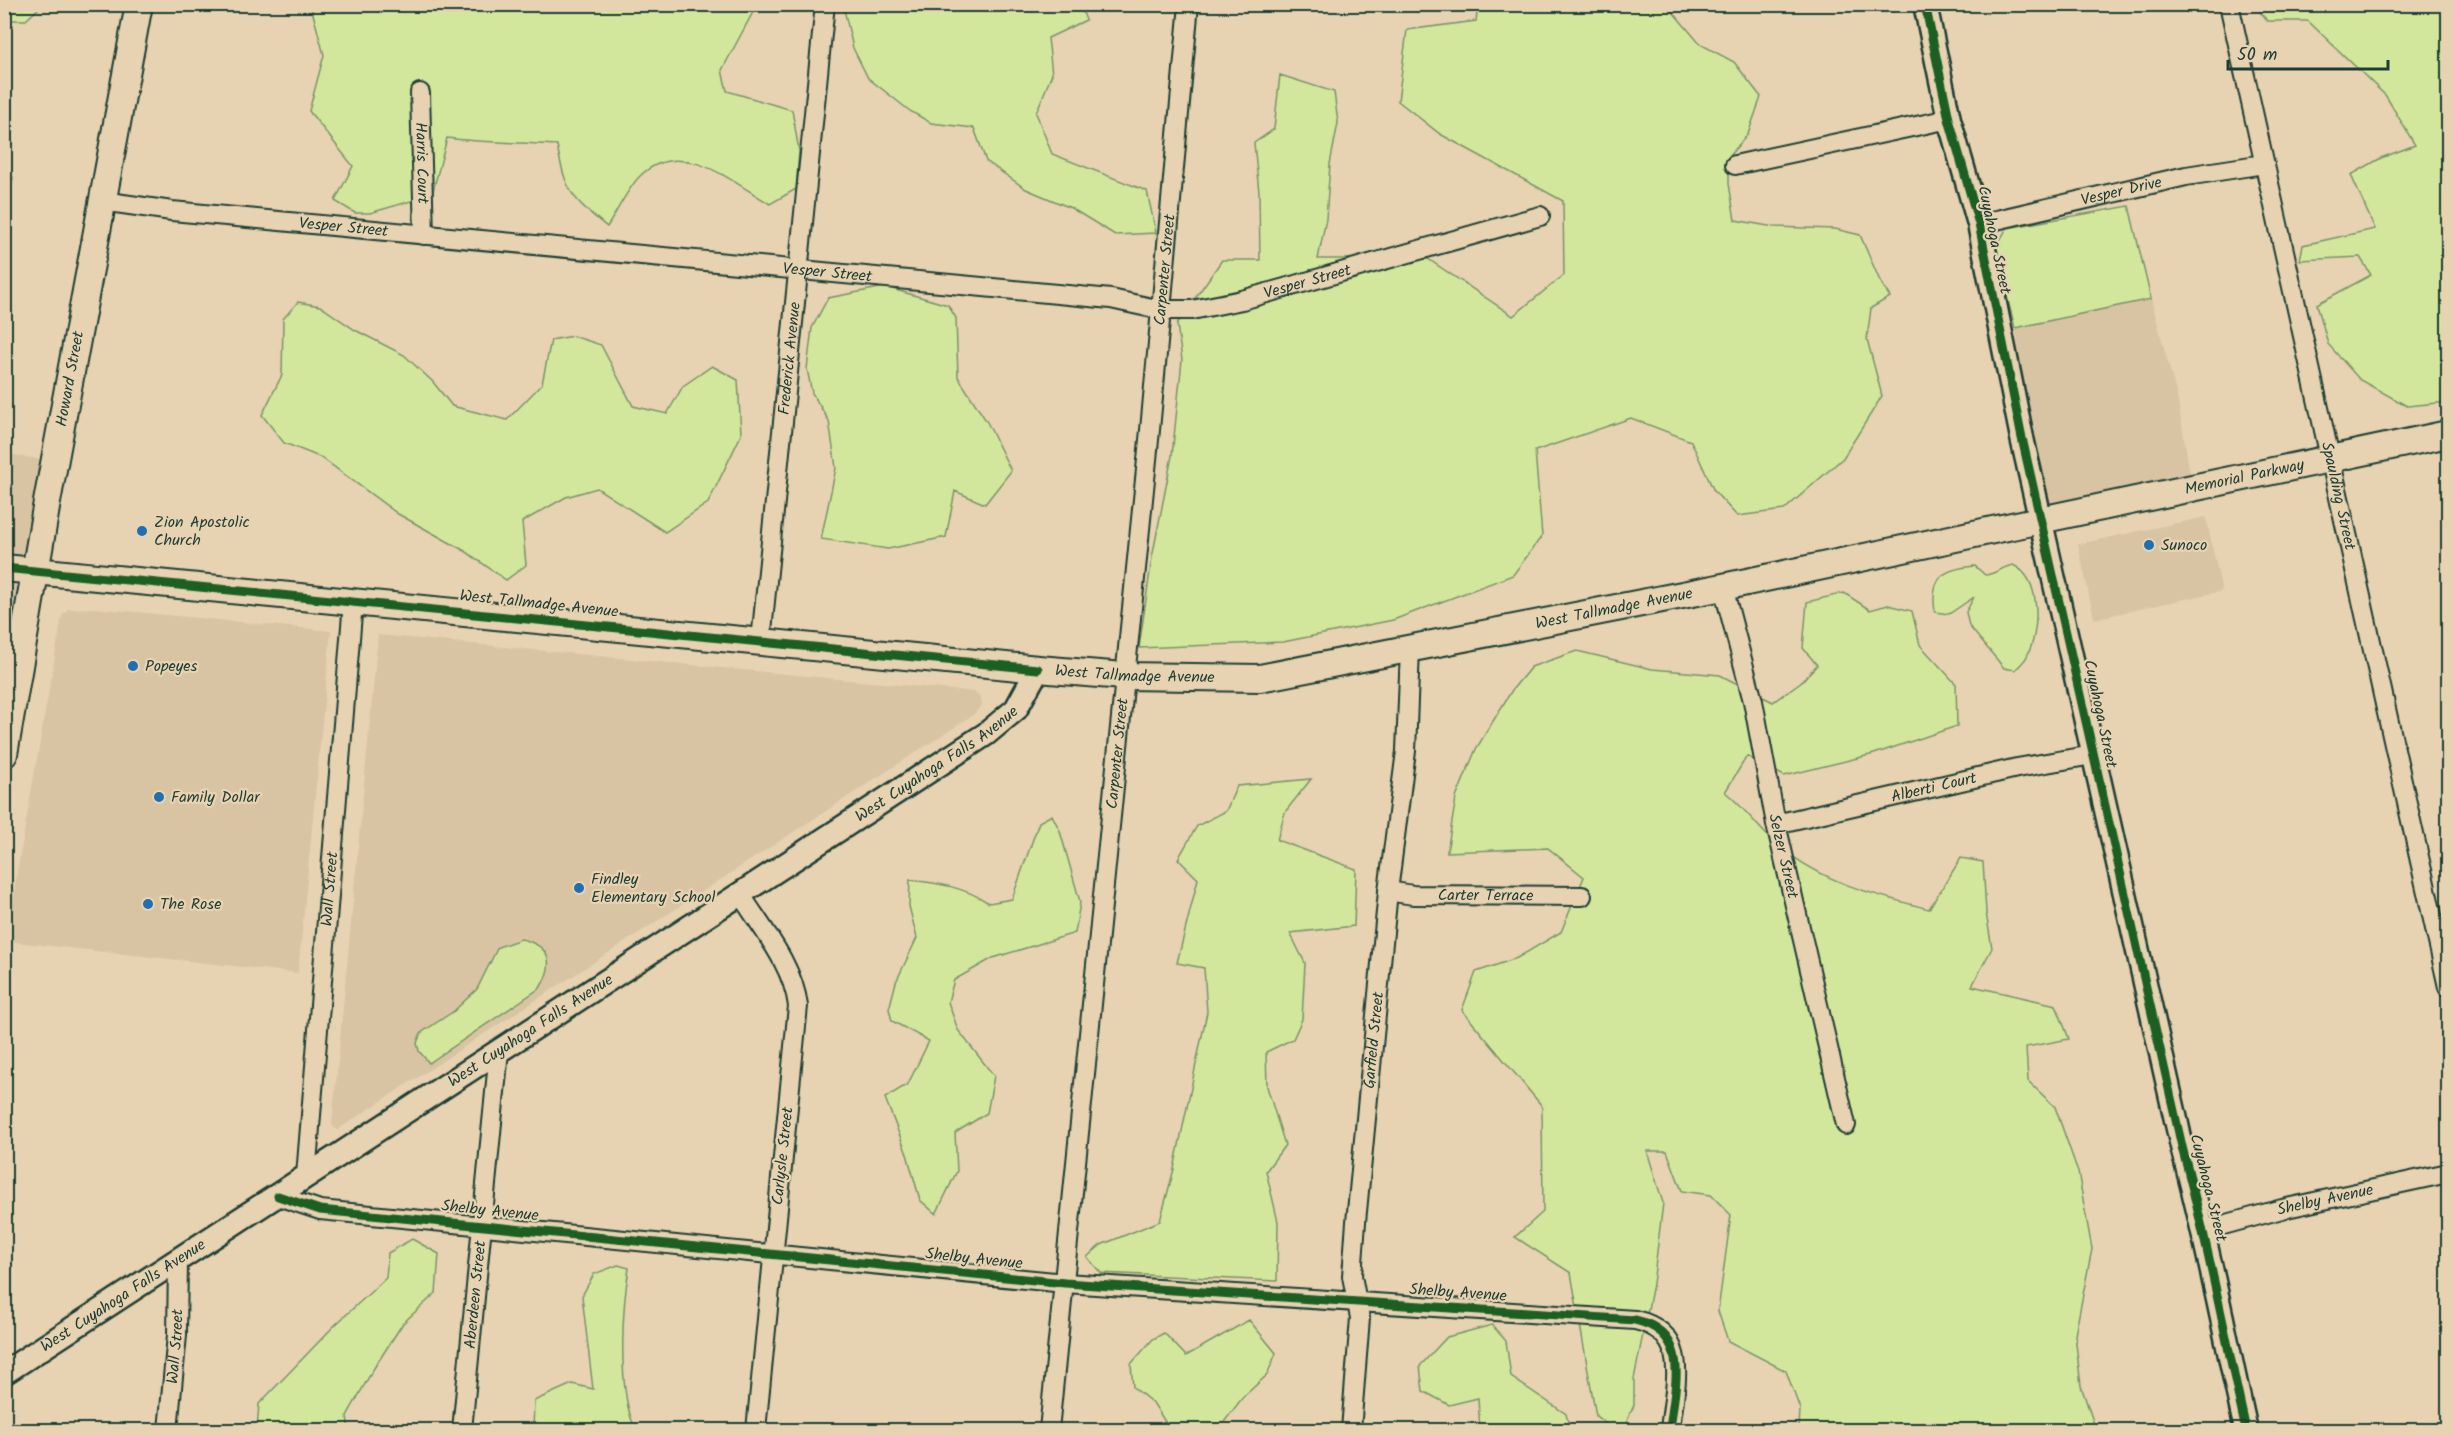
<svg xmlns="http://www.w3.org/2000/svg" width="2453" height="1435" font-family="Kalam,sans-serif">
<rect width="100%" height="100%" fill="#e7d3b1"/>
<filter id="ink" filterUnits="userSpaceOnUse"><feTurbulence type="fractalNoise" baseFrequency=".0167" numOctaves="2"/><feDisplacementMap in="SourceGraphic" scale="12" xChannelSelector="R" yChannelSelector="G"/><feConvolveMatrix kernelMatrix="1 2 1 2 8 2 1 2 1" color-interpolation-filters="sRGB"/></filter>
<g filter="url(#ink)">
<path fill="#d8c4a3" d="M 2151,299 L 2177,396 L 2192,485 L 2045,515 L 2015,328 Z
M 4,453 L 48,461 L 29,562 L 5,560 Z
M 2206,517 L 2222,591 L 2094,619 L 2078,544 Z
M 4,572 L 32,574 L 4,708 Z
M 95,608 L 331,631 L 298,973 L 5,941 L 62,616 L 68,609 Z
M 378,635 L 975,692 L 981,697 L 982,705 L 973,715 L 337,1130 L 332,1125 Z"/>
<path fill="#d3e79c" stroke="#799268" stroke-width="1.5" d="M 5,4 L 42,4 L 42,5 L 26,20 L 5,20 Z
M 306,5 L 754,5 L 753,12 L 722,70 L 727,91 L 792,110 L 799,151 L 796,189 L 770,204 C 732,182 681,136 640,176 C 627,189 617,212 607,227 C 571,197 566,193 557,145 C 520,142 483,143 447,138 L 432,195 L 370,213 L 355,213 L 335,201 L 353,166 L 309,111 L 324,55 L 312,10 Z
M 843,5 L 1080,5 L 1086,20 L 1048,38 L 1052,74 L 1036,113 L 1052,154 L 1147,191 L 1156,233 L 1115,235 L 1071,208 L 1026,189 L 986,161 L 974,128 L 931,123 L 910,111 L 868,78 L 853,48 Z
M 1478,5 L 1667,5 L 1700,44 L 1734,62 L 1761,97 L 1748,134 L 1729,156 L 1729,184 L 1735,220 L 1774,227 L 1835,229 L 1860,235 L 1880,281 L 1890,297 L 1871,308 L 1867,339 L 1882,396 L 1843,458 L 1784,510 L 1737,516 L 1714,491 L 1691,441 L 1631,418 L 1535,451 L 1542,536 L 1513,575 L 1393,620 L 1283,642 L 1139,648 L 1152,558 L 1172,456 L 1182,360 L 1177,324 L 1222,260 L 1260,260 L 1259,192 L 1254,143 L 1274,129 L 1280,75 L 1334,92 L 1338,123 L 1330,164 L 1326,219 L 1318,259 L 1428,259 L 1513,316 L 1564,275 L 1563,201 L 1440,134 L 1398,101 L 1407,30 L 1476,21 Z
M 2255,5 L 2448,5 L 2448,402 L 2407,406 L 2360,380 L 2328,344 L 2317,304 L 2371,275 L 2360,257 L 2300,260 L 2303,245 L 2375,229 L 2351,175 L 2381,158 L 2415,145 L 2386,96 L 2308,21 L 2267,21 Z
M 5,162 L 13,178 L 5,201 Z
M 2129,206 L 2151,299 L 2015,328 L 1995,249 L 2007,228 Z
M 885,287 L 948,305 L 956,318 L 958,377 L 987,422 L 1011,471 L 985,504 L 955,491 L 946,537 L 888,549 L 821,539 L 836,468 L 829,421 L 812,393 L 807,369 L 812,328 L 828,298 Z
M 298,302 L 320,306 L 355,330 L 404,355 L 433,382 L 452,406 L 507,420 L 542,384 L 551,340 L 573,336 L 601,345 L 633,406 L 667,414 L 683,386 L 712,366 L 738,380 L 741,435 L 708,503 L 665,532 L 597,488 L 566,497 L 522,522 L 526,565 L 506,580 L 465,551 L 398,514 L 322,458 L 284,443 L 262,415 L 282,375 L 283,319 Z
M 2013,565 C 2042,578 2040,632 2027,656 C 2025,661 2019,666 2015,670 L 2004,668 L 1969,626 L 1966,612 L 1974,597 L 1949,614 L 1935,612 C 1930,577 1942,569 1975,566 L 1985,575 C 1996,574 2002,567 2013,565 Z
M 1844,593 L 1870,610 L 1888,605 L 1912,611 L 1920,645 L 1956,684 L 1957,726 L 1874,754 L 1784,776 L 1747,756 L 1725,792 C 1743,806 1754,823 1770,838 C 1816,881 1871,894 1929,909 L 1961,858 L 1983,862 L 1986,913 L 1992,948 L 1972,986 L 2056,1005 L 2069,1039 L 2026,1047 L 2028,1081 L 2055,1107 L 2078,1172 L 2092,1249 L 2075,1335 L 2081,1386 L 2096,1430 L 1799,1430 L 1800,1409 L 1786,1371 L 1728,1341 L 1718,1311 L 1731,1215 L 1711,1195 L 1682,1191 L 1667,1151 L 1647,1151 L 1663,1203 L 1653,1284 L 1634,1379 L 1634,1405 L 1623,1430 L 1614,1430 L 1596,1416 L 1571,1273 L 1515,1237 L 1543,1212 L 1542,1106 L 1462,1010 L 1476,972 L 1517,958 L 1561,932 L 1584,877 L 1548,848 L 1447,852 L 1456,798 L 1476,749 L 1512,690 L 1531,667 L 1577,651 L 1652,669 L 1720,675 L 1773,702 L 1802,681 L 1817,665 L 1803,648 L 1807,602 Z
M 1311,779 L 1285,812 L 1277,840 L 1356,869 L 1354,926 L 1290,933 L 1305,963 L 1302,1019 L 1293,1039 L 1266,1052 L 1267,1087 L 1285,1145 L 1266,1171 L 1278,1222 L 1277,1281 L 1101,1273 L 1087,1257 L 1101,1245 L 1160,1221 L 1174,1169 L 1207,1012 L 1204,968 L 1177,963 L 1198,879 L 1178,859 L 1197,826 L 1226,811 L 1237,786 Z
M 1052,815 L 1060,831 L 1080,902 L 1075,933 L 993,958 L 954,980 L 948,1002 L 958,1030 L 994,1076 L 987,1113 L 955,1133 L 957,1171 L 936,1214 L 920,1200 L 907,1154 L 885,1098 L 908,1084 L 929,1041 L 892,1021 L 889,1009 L 896,982 L 917,938 L 909,906 L 910,880 C 938,883 964,887 989,903 L 1012,899 L 1039,822 Z
M 521,939 C 551,946 555,963 540,988 L 429,1063 L 419,1051 L 417,1043 L 421,1033 L 454,1011 L 477,989 L 498,947 Z
M 412,1239 L 439,1254 L 436,1293 L 403,1323 L 374,1368 L 347,1416 L 349,1430 L 257,1430 L 259,1404 L 333,1327 L 386,1278 L 388,1253 Z
M 618,1265 L 629,1268 C 622,1309 617,1394 636,1430 L 533,1430 L 534,1401 L 572,1384 L 593,1389 L 582,1296 L 594,1274 Z
M 1249,1320 L 1276,1353 L 1267,1375 L 1243,1397 L 1218,1430 L 1170,1430 L 1154,1404 L 1133,1387 L 1131,1364 L 1153,1339 L 1164,1333 L 1186,1356 Z
M 1492,1325 L 1506,1341 L 1511,1377 L 1566,1414 L 1570,1430 L 1480,1430 L 1478,1398 L 1449,1405 L 1423,1391 L 1420,1366 L 1447,1337 Z"/>
<g fill="none" stroke-linecap="round" stroke-linejoin="round">
<g stroke="#1f3d34" stroke-width="22">
<g id="minor">
<path id="s1" d="M 2229,4 L 2448,987"/>
<path id="s2" d="M 420,93 L 424,235"/>
<path d="M 1735,165 L 1949,119"/>
<path id="s3" d="M 102,201 L 172,211 L 1111,299 L 1161,310 L 1192,310 L 1242,300 L 1540,216"/>
<path id="s4" d="M 1979,224 L 2186,176 L 2264,164"/>
<path id="s5" d="M 1723,587 L 1753,701 L 1776,824 L 1846,1125"/>
<path id="s6" d="M 761,641 L 825,4"/>
<path id="s7" d="M 1776,824 L 2017,768 L 2093,755"/>
<path id="s8" d="M 1388,891 L 1413,895 L 1582,896"/>
<path d="M 741,895 C 763,930 793,965 798,1006 L 756,1430"/>
<path id="s9" d="M 306,1176 L 353,602"/>
<path d="M 278,1196 L 320,1210 L 1065,1283 L 1635,1320 C 1693,1333 1674,1387 1670,1430"/>
<path id="s10" d="M 2205,1230 L 2282,1209 L 2448,1173"/>
<path id="s11" d="M 168,1430 L 177,1335 L 178,1262"/>
<path id="s12" d="M 462,1430 L 499,1051"/>
<path id="s13" d="M 1049,1430 L 1150,430 L 1189,4"/>
<path id="s14" d="M 1351,1430 L 1360,1318 L 1352,1276 L 1356,1222 L 1388,891 L 1406,751 L 1410,649"/>
</g>
</g>
<g stroke="#1f3d34" stroke-width="27">
<g id="tertiary">
<path d="M 1925,4 L 1949,119 L 1979,224 L 2022,438 L 2183,1151 C 2208,1243 2225,1337 2246,1430"/>
<path id="s15" d="M 4,1373 L 986,734 L 1016,709 L 1038,669"/>
</g>
</g>
<g stroke="#1f3d34" stroke-width="30">
<g id="secondary">
<path id="s16" d="M 4,568 L 1038,669 L 1124,676 L 1260,678 L 1723,587 L 2448,434"/>
<path id="s17" d="M 4,754 L 47,502 L 139,4"/>
</g>
</g>
<use href="#minor" stroke="#e7d3b1" stroke-width="18"/>
<use href="#tertiary" stroke="#e7d3b1" stroke-width="22"/>
<use href="#secondary" stroke="#e7d3b1" stroke-width="26"/>
<g stroke="#e7d3b1" stroke-width="13">
<path id="cycleway" d="M 1925,4 L 1949,119 L 1979,224 L 2022,438 L 2183,1151 C 2208,1243 2225,1337 2246,1430
M 4,568 L 1038,669
M 278,1196 L 320,1210 L 1065,1283 L 1635,1320 C 1693,1333 1674,1387 1670,1430"/>
</g>
<use href="#cycleway" stroke="#1b5e20" stroke-width="9"/>
</g>
</g>
<g fill="#1f6fb2" stroke="#e7d3b1" stroke-width="2">
<circle cx="142" cy="531" r="6"/>
<circle cx="2149" cy="545" r="6"/>
<circle cx="133" cy="666" r="6"/>
<circle cx="159" cy="797" r="6"/>
<circle cx="579" cy="888" r="6"/>
<circle cx="148" cy="904" r="6"/>
</g>
<g text-anchor="middle" dominant-baseline="central" stroke-width="4.5" stroke-linejoin="round" paint-order="stroke">
<g font-size="16" fill="#1f3d34" stroke="#e7d3b1">
<text stroke="none"><textPath href="#s2" startOffset="70">Harris Court</textPath></text>
<text stroke="none"><textPath href="#s4" startOffset="146">Vesper Drive</textPath></text>
<text stroke="none"><textPath href="#s3" startOffset="243">Vesper Street</textPath></text>
<text transform="translate(1994 240) rotate(78)">Cuyahoga Street</text>
<text stroke="none"><textPath href="#s13" startOffset="1166">Carpenter Street</textPath></text>
<text stroke="none"><textPath href="#s3" startOffset="729">Vesper Street</textPath></text>
<text stroke="none"><textPath href="#s3" startOffset="1215">Vesper Street</textPath></text>
<text stroke="none"><textPath href="#s6" startOffset="284">Frederick Avenue</textPath></text>
<text stroke="none"><textPath href="#s17" startOffset="381">Howard Street</textPath></text>
<text stroke="none"><textPath href="#s16" startOffset="2266">Memorial Parkway</textPath></text>
<text stroke="none"><textPath href="#s1" startOffset="504">Spaulding Street</textPath></text>
<text transform="translate(539 604) rotate(6)">West Tallmadge Avenue</text>
<text stroke="none"><textPath href="#s16" startOffset="1622">West Tallmadge Avenue</textPath></text>
<text stroke="none"><textPath href="#s16" startOffset="1136">West Tallmadge Avenue</textPath></text>
<text transform="translate(2100 714) rotate(78)">Cuyahoga Street</text>
<text stroke="none"><textPath href="#s13" startOffset="680">Carpenter Street</textPath></text>
<text stroke="none"><textPath href="#s15" startOffset="1114">West Cuyahoga Falls Avenue</textPath></text>
<text stroke="none"><textPath href="#s7" startOffset="162">Alberti Court</textPath></text>
<text stroke="none"><textPath href="#s5" startOffset="276">Selzer Street</textPath></text>
<text stroke="none"><textPath href="#s9" startOffset="288">Wall Street</textPath></text>
<text stroke="none"><textPath href="#s8" startOffset="98">Carter Terrace</textPath></text>
<text stroke="none"><textPath href="#s15" startOffset="628">West Cuyahoga Falls Avenue</textPath></text>
<text stroke="none"><textPath href="#s14" startOffset="392">Garfield Street</textPath></text>
<text transform="translate(783 1156) rotate(-84)">Carlysle Street</text>
<text transform="translate(2208 1188) rotate(76)">Cuyahoga Street</text>
<text stroke="none"><textPath href="#s10" startOffset="124">Shelby Avenue</textPath></text>
<text transform="translate(490 1211) rotate(6)">Shelby Avenue</text>
<text transform="translate(974 1259) rotate(6)">Shelby Avenue</text>
<text transform="translate(1458 1293) rotate(4)">Shelby Avenue</text>
<text stroke="none"><textPath href="#s12" startOffset="136">Aberdeen Street</textPath></text>
<text stroke="none"><textPath href="#s15" startOffset="142">West Cuyahoga Falls Avenue</textPath></text>
<text stroke="none"><textPath href="#s11" startOffset="84">Wall Street</textPath></text>
</g>
<g font-size="16" fill="#1f3d34" stroke="#e7d3b1" text-anchor="start">
<text x="154" y="522">Zion Apostolic<tspan x="154" dy="18">Church</tspan></text>
<text x="2161" y="545">Sunoco</text>
<text x="145" y="666">Popeyes</text>
<text x="171" y="797">Family Dollar</text>
<text x="591" y="879">Findley<tspan x="591" dy="18">Elementary School</tspan></text>
<text x="160" y="904">The Rose</text>
</g>
</g>
<rect width="2453" height="1435" fill="none" stroke="#e7d3b1" stroke-width="24"/>
<rect x="12" y="12" width="2429" height="1411" fill="none" stroke="#1f3d34" stroke-width="2" filter="url(#ink)"/>
<path d="M2228 60v9h160v-9" fill="none" stroke="#1f3d34" stroke-width="3"/>
<text x="2237" y="60" font-size="18" fill="#1f3d34" stroke="#e7d3b1" stroke-width="4.5" paint-order="stroke">50 m</text>
</svg>
